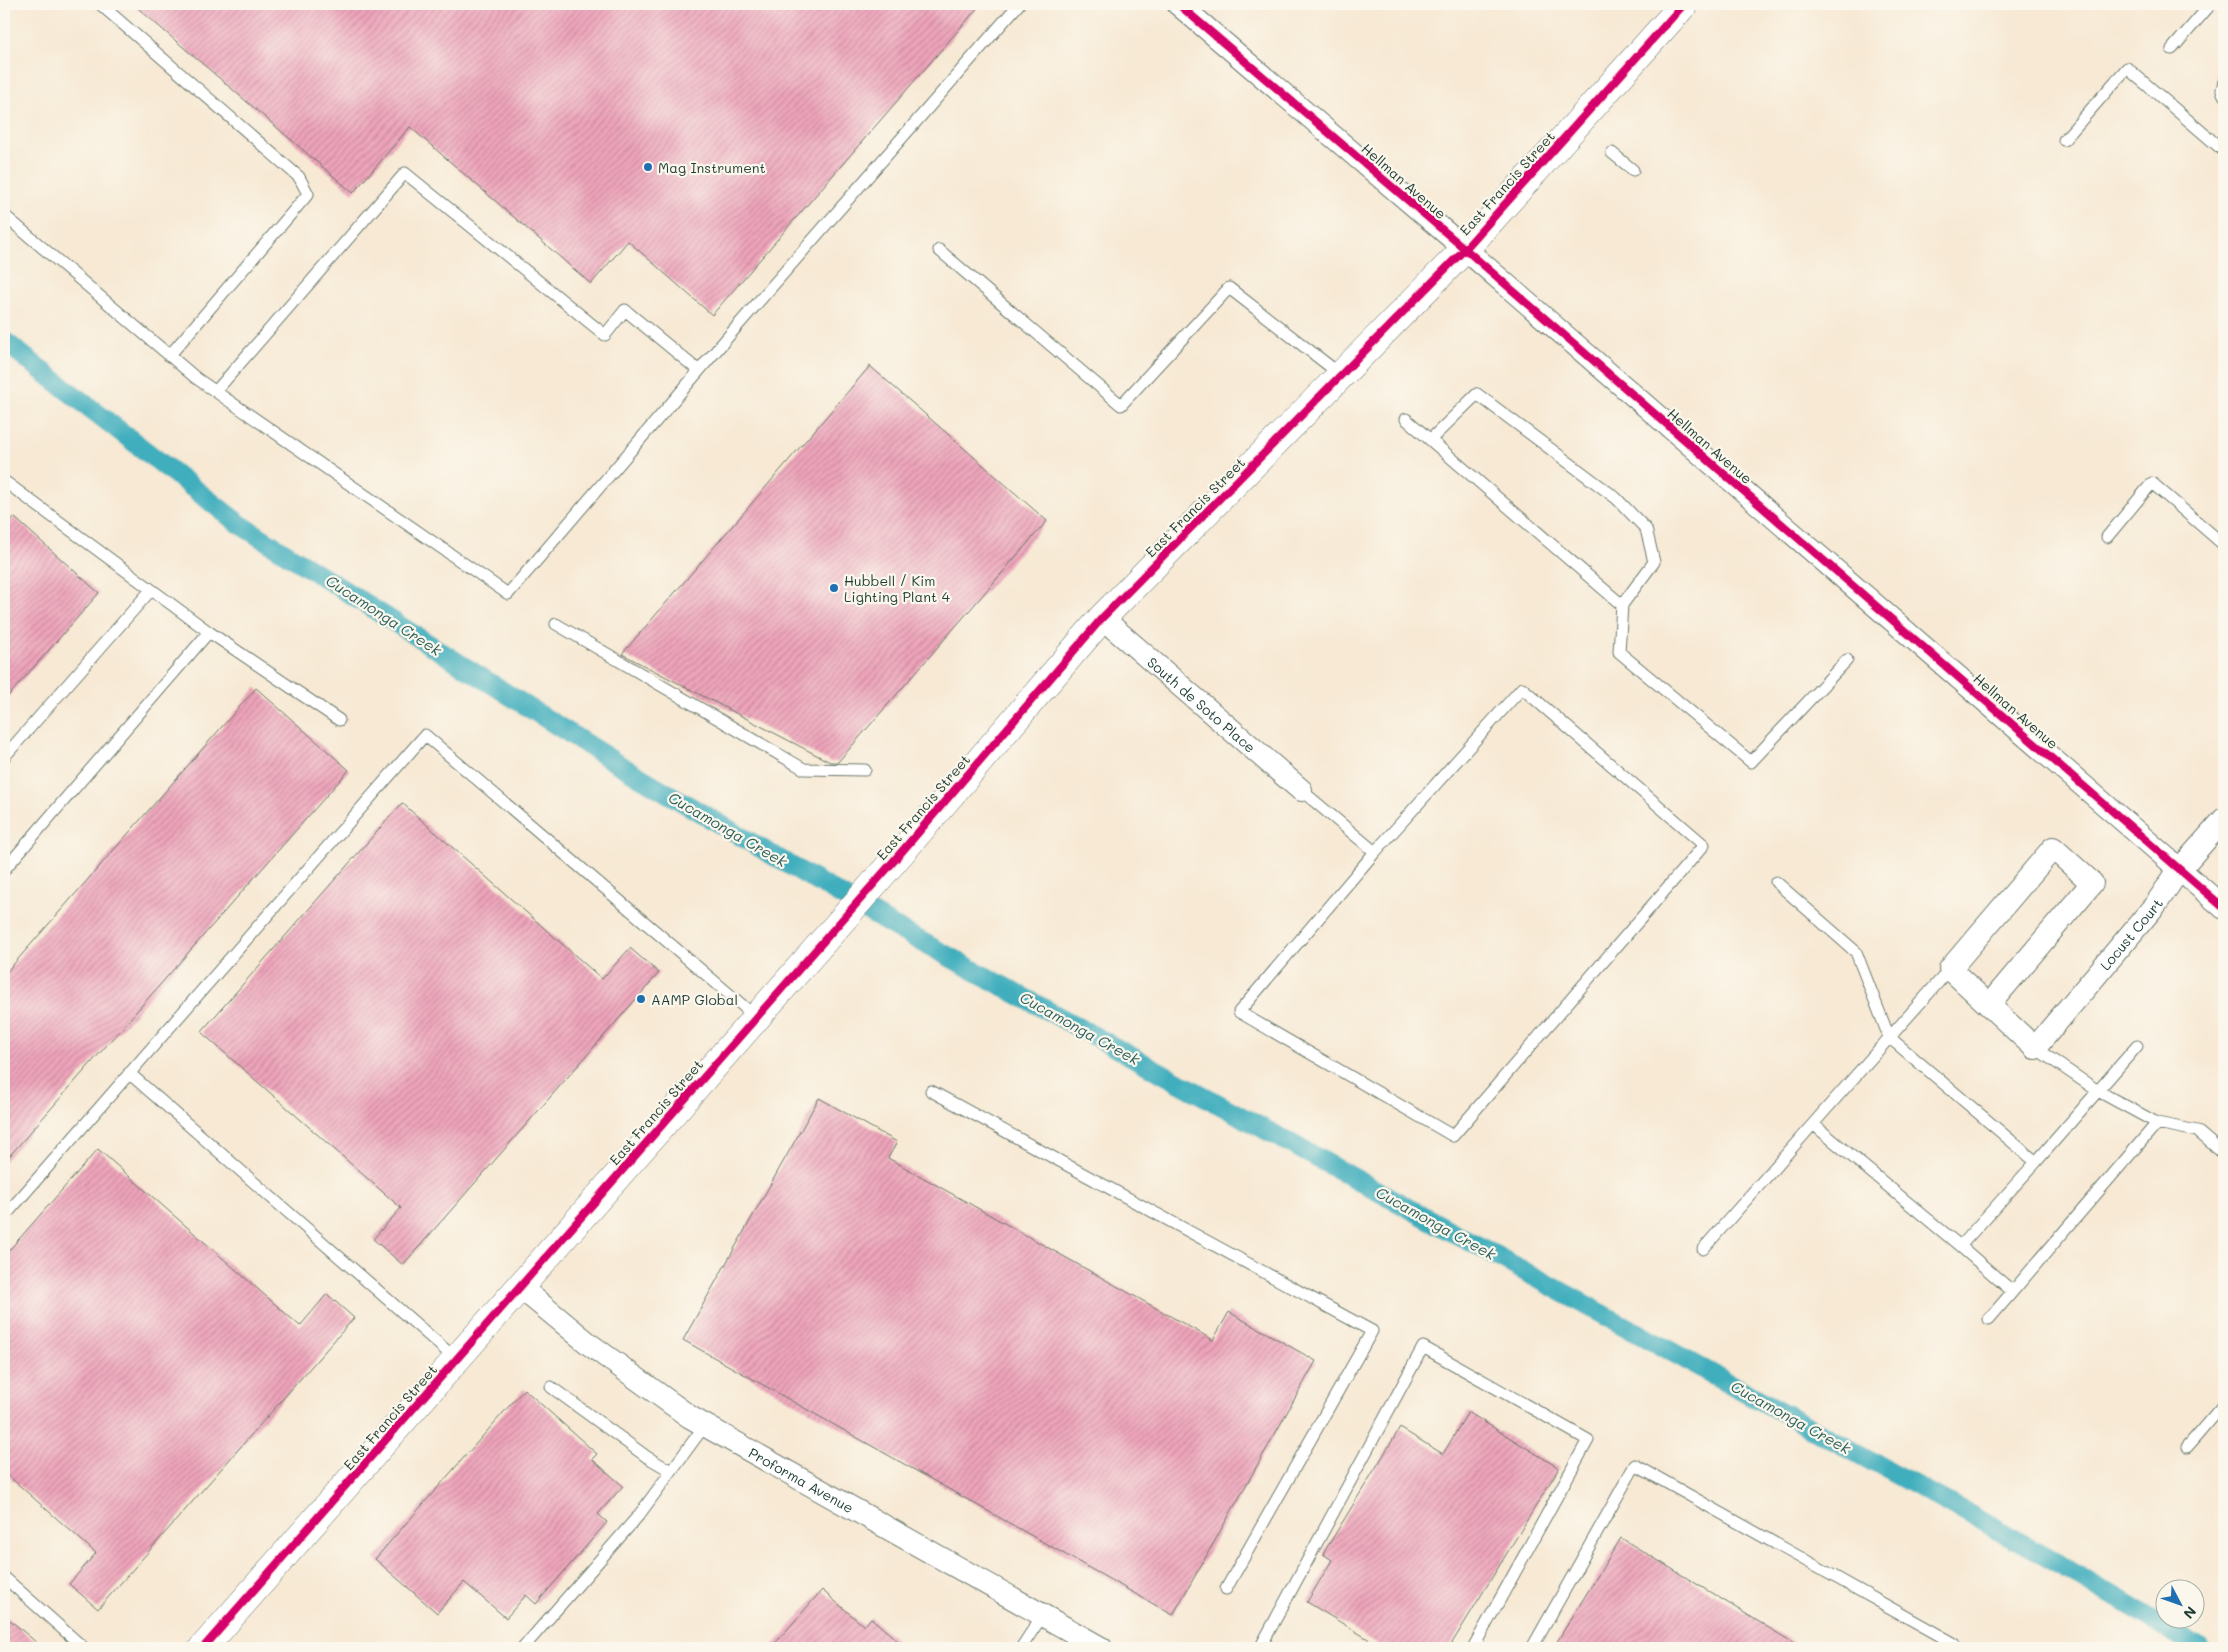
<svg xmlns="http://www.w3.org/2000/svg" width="2228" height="1652" font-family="Mali,sans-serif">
<defs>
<pattern id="building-hatch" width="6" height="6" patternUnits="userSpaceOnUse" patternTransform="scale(1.25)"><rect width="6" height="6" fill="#efa4bb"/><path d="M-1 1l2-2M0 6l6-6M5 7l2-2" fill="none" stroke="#c18799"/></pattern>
</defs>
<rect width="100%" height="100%" fill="#fbf7ec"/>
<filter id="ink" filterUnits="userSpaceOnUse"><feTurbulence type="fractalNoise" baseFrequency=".02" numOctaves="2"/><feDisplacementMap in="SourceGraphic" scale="10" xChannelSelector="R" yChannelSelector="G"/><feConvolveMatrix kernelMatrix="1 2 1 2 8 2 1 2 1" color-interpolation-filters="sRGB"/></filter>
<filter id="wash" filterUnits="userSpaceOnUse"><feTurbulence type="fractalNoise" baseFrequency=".0096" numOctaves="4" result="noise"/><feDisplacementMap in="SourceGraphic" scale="20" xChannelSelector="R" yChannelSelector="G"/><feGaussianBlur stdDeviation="1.12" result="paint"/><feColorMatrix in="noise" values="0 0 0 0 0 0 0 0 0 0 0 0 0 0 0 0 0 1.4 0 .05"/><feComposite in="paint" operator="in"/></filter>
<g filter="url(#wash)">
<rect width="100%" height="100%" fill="#f7e9d4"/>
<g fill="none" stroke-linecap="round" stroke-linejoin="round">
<path stroke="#40aebd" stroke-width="20" d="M 4,341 L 238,523 L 613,761 L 893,926 L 2045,1556 L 2199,1648"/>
</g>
<g id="blocks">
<path fill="url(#building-hatch)" d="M 133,4 L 981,4 L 712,315 L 628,241 L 591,284 L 410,127 L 353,193 Z
M 870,366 L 1047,521 L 838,762 L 830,762 L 622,654 Z
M 14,517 L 99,593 L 4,701 L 4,529 Z
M 256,688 L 349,770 L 4,1162 L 4,975 Z
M 402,803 L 602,979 L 630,948 L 659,973 L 403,1265 L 373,1239 L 401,1208 L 201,1032 Z
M 819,1098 L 897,1142 L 888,1158 L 1213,1340 L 1229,1312 L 1316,1361 L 1173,1615 L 683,1340 Z
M 98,1149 L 300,1326 L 327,1294 L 354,1318 L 98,1609 L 69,1584 L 96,1553 L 4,1472 L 4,1256 Z
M 524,1389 L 597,1454 L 592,1459 L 623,1486 L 598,1514 L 607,1522 L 536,1604 L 526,1595 L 506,1618 L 464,1582 L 437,1613 L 375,1559 Z
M 1468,1412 L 1559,1468 L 1449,1648 L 1383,1648 L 1307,1602 L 1332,1560 L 1323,1554 L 1400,1428 L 1443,1454 Z
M 1621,1538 L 1802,1648 L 1553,1648 Z
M 822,1590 L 864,1626 L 871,1618 L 906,1648 L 771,1648 Z
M 4,1615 L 43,1648 L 4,1648 Z"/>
</g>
</g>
<g filter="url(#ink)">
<use href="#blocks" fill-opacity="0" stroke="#6b796c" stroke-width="1"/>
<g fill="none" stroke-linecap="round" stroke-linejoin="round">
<g stroke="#6b796c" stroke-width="13">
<path id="service" d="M 100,4 L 299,177 L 308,194 L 169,356
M 2172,49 L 2211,4
M 2224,81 L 2222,90 L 2224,95
M 2064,140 L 2127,68 L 2224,151
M 1612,153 L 1633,170
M 4,215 L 196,378 L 508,594 L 733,331 L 1019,4
M 939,250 L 1121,405 L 1229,288 L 1341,375
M 216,391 L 405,173 L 605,335 L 625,310 L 699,371
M 1406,419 L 1622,605
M 1430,440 L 1477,394 L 1616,498 L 1646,529 L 1654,562 L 1622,605 L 1619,652 L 1751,762 L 1847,660
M 4,481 L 209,632
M 2107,537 L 2152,483 L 2224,545
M 556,624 L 804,769 L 865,770
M 4,757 L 151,590
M 1301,790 L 1375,852 L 1239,1012 L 1453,1136 L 1704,845 L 1522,688 L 1375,852
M 4,870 L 209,632 L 339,720
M 1776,882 L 1856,952 L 1889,1037 L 2036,1162 L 2137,1046
M 129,1073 L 457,1360
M 931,1091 L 1372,1331 L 1226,1589
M 2157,1123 L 2197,1131 L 2224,1154
M 1813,1124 L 1950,969
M 4,1217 L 425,735 L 756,1017
M 1703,1249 L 1813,1124 L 1960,1246
M 2012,1291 L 1960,1246 L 2036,1162
M 1989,1319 L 2157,1123 L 2098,1091 L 2035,1048
M 551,1387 L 647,1457 L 671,1471
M 2187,1447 L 2224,1404
M 4,1577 L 84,1648
M 523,1648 L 639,1515 L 705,1425
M 1021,1648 L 1042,1616
M 1260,1648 L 1423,1347 L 1588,1440 L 1473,1648
M 1532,1648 L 1635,1465 L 1955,1644"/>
</g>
<g stroke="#6b796c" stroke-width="24">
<g id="minor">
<path d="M 1178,4 L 1465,249 L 2224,908"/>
<path id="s1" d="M 1102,618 L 1301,790"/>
<path id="s2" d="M 1989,1005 L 2092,883 L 2053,848 L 1950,969 L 2035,1048 L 2156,904 L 2179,870 L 2224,819"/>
<path id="s3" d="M 520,1287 L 589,1344 L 690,1417 L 1101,1648"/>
</g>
</g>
<g stroke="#6b796c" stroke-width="29">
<path id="tertiary" d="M 203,1648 L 892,863 L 1102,618 L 1465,249 L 1684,4"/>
</g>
<use href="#service" stroke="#fff" stroke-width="11"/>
<use href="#minor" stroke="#fff" stroke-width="22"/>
<use href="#tertiary" stroke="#fff" stroke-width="28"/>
<g stroke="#fbf7ec" stroke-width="11">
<path id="cycleway" d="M 1178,4 L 1465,249 L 2224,908
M 203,1648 L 892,863 L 1102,618 L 1465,249 L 1684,4"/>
</g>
<use href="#cycleway" stroke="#d6006c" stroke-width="8"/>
</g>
</g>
<g fill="#1f6fb2" stroke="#fbf7ec" stroke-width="2">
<circle cx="648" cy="167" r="5"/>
<circle cx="834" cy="588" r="5"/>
<circle cx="641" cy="999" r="5"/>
</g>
<g text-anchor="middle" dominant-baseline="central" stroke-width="4.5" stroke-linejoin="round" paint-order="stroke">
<g font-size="14" fill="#1f3d34" stroke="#fbf7ec" text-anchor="start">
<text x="658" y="167">Mag Instrument</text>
<text x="844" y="580">Hubbell / Kim<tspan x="844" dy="16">Lighting Plant 4</tspan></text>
<text x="651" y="999">AAMP Global</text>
</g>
<g font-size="14" fill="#1f3d34" stroke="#fbf7ec">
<text transform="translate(1404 181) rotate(41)">Hellman Avenue</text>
<text transform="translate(1507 183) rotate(-48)">East Francis Street</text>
<text transform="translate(1710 446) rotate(41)">Hellman Avenue</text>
<text transform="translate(1195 507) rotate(-45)">East Francis Street</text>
<text stroke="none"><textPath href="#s1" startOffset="132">South de Soto Place</textPath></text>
<text transform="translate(2016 711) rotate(41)">Hellman Avenue</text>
<text transform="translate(923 807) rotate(-49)">East Francis Street</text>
<text stroke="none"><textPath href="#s2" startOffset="636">Locust Court</textPath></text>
<text transform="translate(656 1112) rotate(-49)">East Francis Street</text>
<text transform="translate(390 1417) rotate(-49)">East Francis Street</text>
<text stroke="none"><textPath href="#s3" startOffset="342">Proforma Avenue</textPath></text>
</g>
<g font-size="15" font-style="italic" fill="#295f5d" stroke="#fbf7ec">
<text transform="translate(384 615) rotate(33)">Cucamonga Creek</text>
<text transform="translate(728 829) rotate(30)">Cucamonga Creek</text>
<text transform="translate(1080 1028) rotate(29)">Cucamonga Creek</text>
<text transform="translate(1436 1223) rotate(29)">Cucamonga Creek</text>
<text transform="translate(1791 1417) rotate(29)">Cucamonga Creek</text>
</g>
</g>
<rect width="2228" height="1652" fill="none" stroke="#fbf7ec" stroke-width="20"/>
<g transform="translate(2180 1604) rotate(131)"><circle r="24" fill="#fbf7ec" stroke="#a3ada2"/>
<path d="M0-4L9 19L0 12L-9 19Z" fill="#1f6fb2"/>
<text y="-8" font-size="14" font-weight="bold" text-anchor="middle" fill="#1f3d34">N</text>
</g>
</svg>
